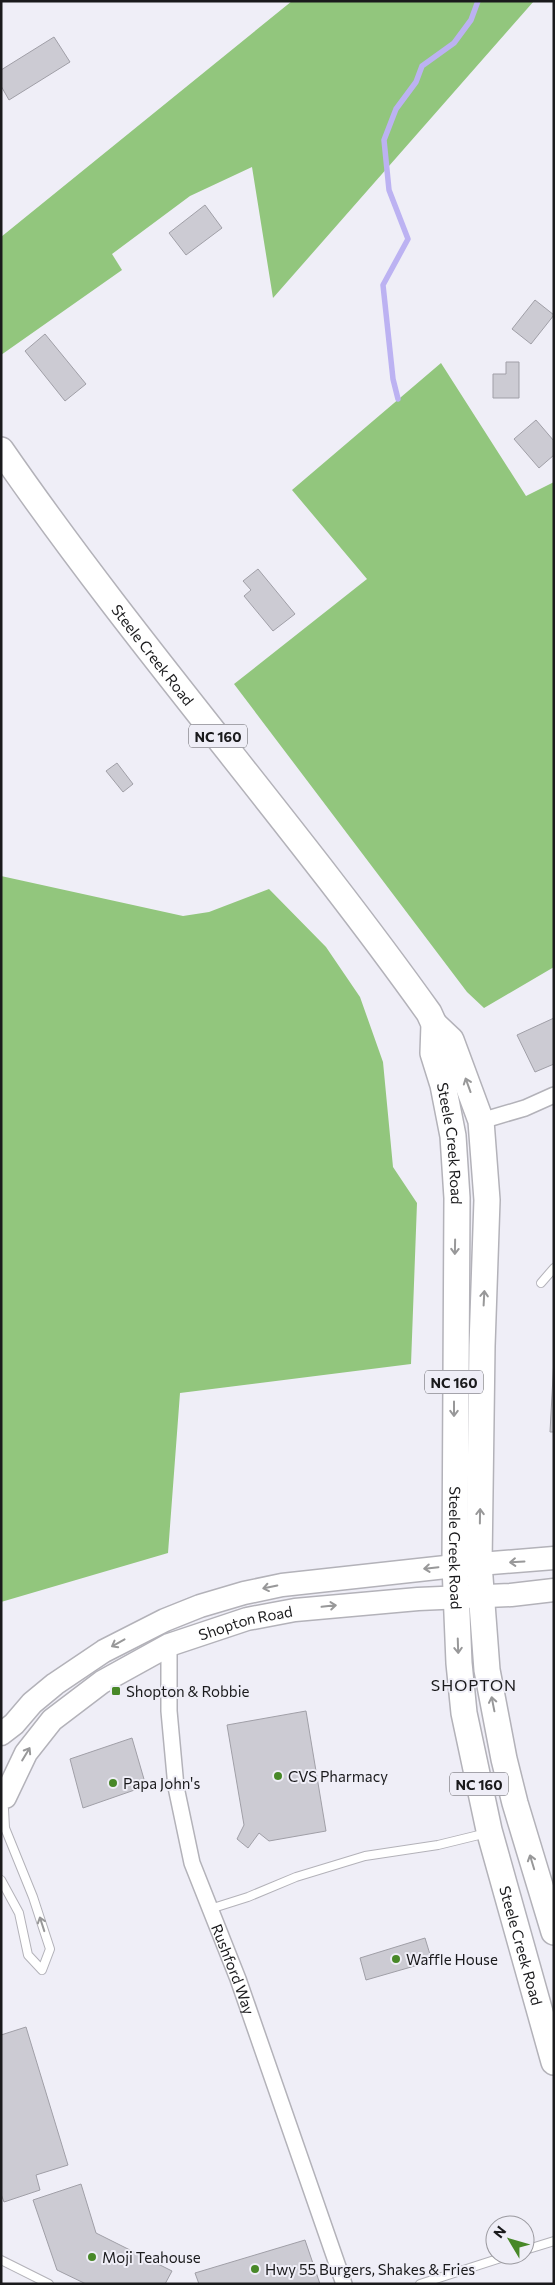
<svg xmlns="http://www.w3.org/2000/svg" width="555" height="2285" font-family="Commissioner,sans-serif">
<rect width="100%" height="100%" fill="#efeef7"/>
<path fill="#92c67d" d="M 292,1 L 534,1 L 273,298 L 252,167 L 190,196 L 112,254 L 122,270 L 1,355 L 1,237 Z
M 441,363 L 526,496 L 554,482 L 554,967 L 484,1008 L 467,992 L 234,684 L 367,579 L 292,490 Z
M 1,876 L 183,916 L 209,912 L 269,889 L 326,947 L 360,997 L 383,1062 L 393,1167 L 417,1203 L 411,1364 L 180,1393 L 168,1553 L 1,1602 Z"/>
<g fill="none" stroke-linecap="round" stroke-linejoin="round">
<path stroke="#bcb2f2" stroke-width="5.5" d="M 398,399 L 393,379 L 383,285 L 408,239 L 389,190 L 384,140 L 396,109 L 416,82 L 422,66 L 454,43 L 471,20 L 478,1"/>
</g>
<path fill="#cccbd3" stroke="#a09fa7" d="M 54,37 L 70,62 L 9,100 L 1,86 L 1,70 Z
M 205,205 L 222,228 L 186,255 L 169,233 Z
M 535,300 L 554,315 L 531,344 L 512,329 Z
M 45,334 L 86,384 L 65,401 L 25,351 Z
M 506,362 L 519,362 L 519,398 L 493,398 L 493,374 L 506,374 Z
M 536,420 L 554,441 L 554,455 L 539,468 L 514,439 Z
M 258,569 L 295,614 L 273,631 L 244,596 L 251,590 L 243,581 Z
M 117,763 L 133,784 L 123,792 L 106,771 Z
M 554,1018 L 554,1064 L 535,1072 L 517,1035 Z
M 554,1358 L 554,1432 L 550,1432 Z
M 306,1711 L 326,1831 L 269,1841 L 259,1833 L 248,1848 L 237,1839 L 244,1825 L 227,1725 Z
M 132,1738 L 146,1786 L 83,1808 L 70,1759 Z
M 425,1938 L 432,1961 L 366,1980 L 360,1958 Z
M 26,2027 L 68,2165 L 36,2175 L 40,2190 L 4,2202 L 1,2194 L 1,2035 Z
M 81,2184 L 96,2233 L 172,2271 L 165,2284 L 86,2284 L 57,2270 L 33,2200 Z
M 305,2240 L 320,2284 L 199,2284 L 195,2273 Z"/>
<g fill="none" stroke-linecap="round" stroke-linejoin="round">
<g stroke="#b3b2b9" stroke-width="10">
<path id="lane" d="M 541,1283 L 554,1268
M 1,1880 L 19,1913 L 28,1955 L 42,1970 L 50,1949 L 33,1897 L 5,1828 L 4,1809
M 210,1909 L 248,1897 L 296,1877 L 365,1856 L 438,1845 L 487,1833
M 525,2250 L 554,2241
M 1,2260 L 49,2284
M 420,2284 L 510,2255"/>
</g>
<g stroke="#b3b2b9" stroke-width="18">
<g id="street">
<path d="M 481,1121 L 525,1108 L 554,1095"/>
<path id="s1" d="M 169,1645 L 169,1711 L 176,1787 L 192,1863 L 238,1979 L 344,2284"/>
</g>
</g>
<g stroke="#b3b2b9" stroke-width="25">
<g id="secondary">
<path d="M 1,1734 L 14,1724 L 32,1703 L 55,1684 L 104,1651 L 165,1620 L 200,1606 L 244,1593 L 282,1585 L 455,1566 L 554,1558"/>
<path id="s2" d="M 5,1797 L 26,1753 L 52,1720 L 102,1682 L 169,1645 L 247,1619 L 295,1610 L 418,1599 L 511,1595 L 554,1590"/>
</g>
</g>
<g stroke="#b3b2b9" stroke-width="28">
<g id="primary">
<path id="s3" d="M 1,450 C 135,644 292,821 429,1013 L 434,1024 L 433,1053 L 443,1085 L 453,1136 L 457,1198 L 455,1566 L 459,1663 L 464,1713 L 489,1830 L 554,2062"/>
<path d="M 434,1024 L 451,1040 L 481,1121 L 487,1200 L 482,1346 L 479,1564 L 487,1670 L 504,1759 L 515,1803 L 554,1932"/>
</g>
</g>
<use href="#lane" stroke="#fff" stroke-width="8"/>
<use href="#street" stroke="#fff" stroke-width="15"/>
<use href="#secondary" stroke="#fff" stroke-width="22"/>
<use href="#primary" stroke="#fff" stroke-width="25"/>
</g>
<defs><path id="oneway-shaft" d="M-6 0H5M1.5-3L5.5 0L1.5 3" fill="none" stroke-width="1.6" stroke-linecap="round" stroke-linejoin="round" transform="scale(1.25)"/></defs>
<g stroke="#989899">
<use href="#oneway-shaft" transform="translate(468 1085) rotate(-110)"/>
<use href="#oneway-shaft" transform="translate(455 1247) rotate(91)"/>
<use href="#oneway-shaft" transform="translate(484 1298) rotate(-87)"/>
<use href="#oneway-shaft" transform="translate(454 1409) rotate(90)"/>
<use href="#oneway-shaft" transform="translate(480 1516) rotate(-89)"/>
<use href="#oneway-shaft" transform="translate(517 1562) rotate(177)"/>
<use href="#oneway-shaft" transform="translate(431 1568) rotate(174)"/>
<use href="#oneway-shaft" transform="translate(270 1587) rotate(168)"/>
<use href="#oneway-shaft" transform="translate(329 1606) rotate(-6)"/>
<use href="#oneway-shaft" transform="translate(118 1643) rotate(151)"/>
<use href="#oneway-shaft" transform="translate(458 1646) rotate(88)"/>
<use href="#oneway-shaft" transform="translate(493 1704) rotate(-101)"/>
<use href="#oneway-shaft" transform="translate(26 1754) rotate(-59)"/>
<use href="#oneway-shaft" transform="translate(532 1862) rotate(-107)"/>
<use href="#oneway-shaft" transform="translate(42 1924) rotate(-108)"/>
</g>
<g fill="#488828" stroke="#efeef7" stroke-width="2">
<rect x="111" y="1686" width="10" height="10" rx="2.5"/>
<circle cx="278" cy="1776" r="5"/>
<circle cx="113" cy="1783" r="5"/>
<circle cx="396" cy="1959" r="5"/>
<circle cx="92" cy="2257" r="5"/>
<circle cx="255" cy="2269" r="5"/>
</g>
<g text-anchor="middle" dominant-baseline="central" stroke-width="4" stroke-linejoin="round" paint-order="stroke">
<g fill="#efeef7" stroke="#5a5a5e" stroke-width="1">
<rect x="189" y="724.5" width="58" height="23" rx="4"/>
<rect x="425" y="1370.5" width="58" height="23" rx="4"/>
<rect x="450" y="1772.5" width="58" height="23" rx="4"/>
</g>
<g font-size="14" font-weight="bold" fill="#1a1a1c">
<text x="218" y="736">NC 160</text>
<text x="454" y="1382">NC 160</text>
<text x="479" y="1784">NC 160</text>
</g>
<g font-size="15" fill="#1a1a1c" stroke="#efeef7">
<text stroke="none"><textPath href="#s3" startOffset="255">Steele Creek Road</textPath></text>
<text stroke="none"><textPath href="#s3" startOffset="841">Steele Creek Road</textPath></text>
<text stroke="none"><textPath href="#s3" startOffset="1246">Steele Creek Road</textPath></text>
<text stroke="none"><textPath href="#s2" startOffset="310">Shopton Road</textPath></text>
<text stroke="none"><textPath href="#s3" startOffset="1651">Steele Creek Road</textPath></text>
<text stroke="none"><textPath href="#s1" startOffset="334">Rushford Way</textPath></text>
</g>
<g font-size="15" fill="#1a1a1c" stroke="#efeef7" text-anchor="start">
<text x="126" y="1691">Shopton &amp; Robbie</text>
<text x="288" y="1776">CVS Pharmacy</text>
<text x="123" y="1783">Papa John's</text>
<text x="406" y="1959">Waffle House</text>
<text x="102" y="2257">Moji Teahouse</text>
<text x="265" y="2269">Hwy 55 Burgers, Shakes &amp; Fries</text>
</g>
<g font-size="16" letter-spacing="1" fill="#1a1a1c" stroke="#efeef7">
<text x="474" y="1684">SHOPTON</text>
</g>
</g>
<rect width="555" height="2285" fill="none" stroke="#1a1a1c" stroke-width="5"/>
<g transform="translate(510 2240) rotate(308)"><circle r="24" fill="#efeef7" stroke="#9a999f"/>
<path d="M0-4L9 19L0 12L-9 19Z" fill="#488828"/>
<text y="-8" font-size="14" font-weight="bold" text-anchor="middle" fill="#1a1a1c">N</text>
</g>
</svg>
